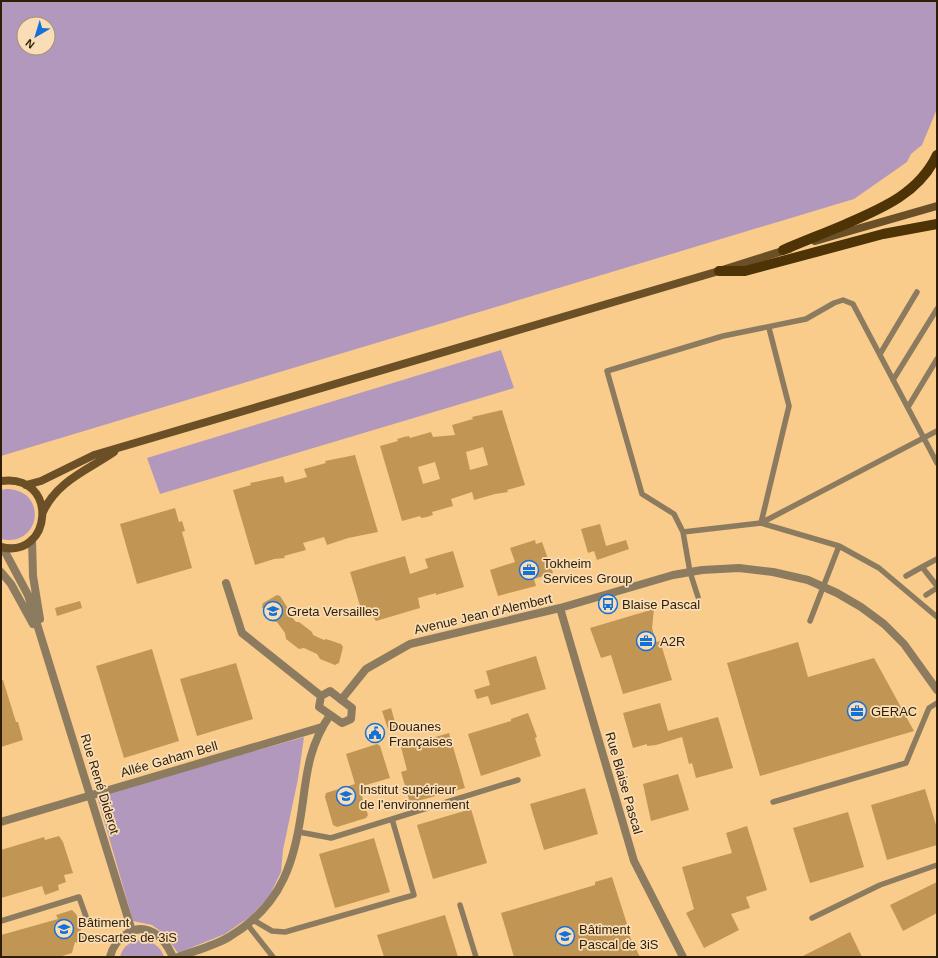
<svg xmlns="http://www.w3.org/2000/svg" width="938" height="958" font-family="Arial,sans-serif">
<rect width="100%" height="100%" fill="#facc8b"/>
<path fill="#b398be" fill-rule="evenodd" d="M 1,1 L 937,1 L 937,109 L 922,145 L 911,154 L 907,162 L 854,199 L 1,456 ZM 24,24 L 48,24 L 48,48 L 24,48 Z
M 501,350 L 514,388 L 160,494 L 147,458 Z
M 6,489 C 49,489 41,548 1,539 L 1,490 Z
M 304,737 L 298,779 L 283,850 L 281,872 L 269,897 L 251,916 L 225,934 L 178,953 L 164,934 L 152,925 L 133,921 L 97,796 Z
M 142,939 C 152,942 161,946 164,957 L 120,957 C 123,945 131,942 142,939 Z"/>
<path fill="#c19553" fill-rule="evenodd" d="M 502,410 L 525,485 L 507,490 L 508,492 L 495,494 L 474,500 L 472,492 L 451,499 L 453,506 L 432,512 L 433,515 L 427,517 L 421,518 L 420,516 L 402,521 L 380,446 L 398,441 L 397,439 L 404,437 L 409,436 L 410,438 L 431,432 L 433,437 L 455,435 L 452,425 L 473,419 L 472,417 ZM 483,447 L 488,465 L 470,470 L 466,452 ZM 435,462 L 440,479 L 423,484 L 418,467 Z
M 355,455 L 378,532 L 348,538 L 327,545 L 324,537 L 303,543 L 306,550 L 284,556 L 285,558 L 274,559 L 255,565 L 233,490 L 251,485 L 250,483 L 283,476 L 285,483 L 307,477 L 304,469 L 326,463 L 325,461 Z
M 175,508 L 179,522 L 182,521 L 185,531 L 182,532 L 192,568 L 137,584 L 120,524 Z
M 600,524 L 606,546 L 626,540 L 629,549 L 597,560 L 594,551 L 588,553 L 581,529 Z
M 535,540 L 536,544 L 542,542 L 553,573 L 534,579 L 536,586 L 498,596 L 490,570 L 515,562 L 510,548 Z
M 453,551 L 464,587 L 436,595 L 436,593 L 418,598 L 420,608 L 376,621 L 370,613 L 363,616 L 350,572 L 405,556 L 410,574 L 428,568 L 425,559 Z
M 277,595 L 280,596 L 289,610 L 288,613 L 296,622 L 299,622 L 312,632 L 313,635 L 324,640 L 326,639 L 341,644 L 343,647 L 339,663 L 335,665 L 320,659 L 317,654 L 304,648 L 299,649 L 286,639 L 285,633 L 277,622 L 271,621 L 262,607 L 263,603 Z
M 80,601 L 82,608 L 57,616 L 55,608 Z
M 654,609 L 652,628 L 656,642 L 660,641 L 672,680 L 623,694 L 611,655 L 601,658 L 590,628 Z
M 798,642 L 808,677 L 874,658 L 914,731 L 760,776 L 727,663 Z
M 152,649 L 179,741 L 124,758 L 96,666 Z
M 536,656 L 546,689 L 491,705 L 488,696 L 477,699 L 474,690 L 490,685 L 486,671 Z
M 236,663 L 253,719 L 197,736 L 180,679 Z
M 1,680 L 3,680 L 16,722 L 18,722 L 23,740 L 1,747 Z
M 660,703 L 668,731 L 718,717 L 733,768 L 696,778 L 692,763 L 689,764 L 682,737 L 656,745 L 647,746 L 647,744 L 633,748 L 623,713 Z
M 391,708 L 397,729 L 389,732 L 382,711 Z
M 528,713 L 537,737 L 535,738 L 541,756 L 481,776 L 468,734 L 511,721 L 511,719 Z
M 449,733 L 465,788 L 410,803 L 401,772 L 407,770 L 401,747 Z
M 377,744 L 380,746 L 390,778 L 359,787 L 368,815 L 366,818 L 337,827 L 333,825 L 325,797 L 326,793 L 355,784 L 346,754 Z
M 678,774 L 689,810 L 651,821 L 643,784 Z
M 585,788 L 598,834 L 544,850 L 530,804 Z
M 925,789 L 937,828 L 937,845 L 887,860 L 871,805 Z
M 471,809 L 487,863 L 433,879 L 417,825 Z
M 848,812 L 864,867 L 810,883 L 793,828 Z
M 747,826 L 767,890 L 746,897 L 750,908 L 731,914 L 739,930 L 704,948 L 686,913 L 694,909 L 682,867 L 732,853 L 726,833 Z
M 59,836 L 63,842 L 73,873 L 64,875 L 66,882 L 58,885 L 59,890 L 45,895 L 42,886 L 1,898 L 1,850 L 44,837 L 45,840 Z
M 374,838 L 390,892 L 335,908 L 319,854 Z
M 612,877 L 627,924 L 625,925 L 628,933 L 640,957 L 514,957 L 501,913 L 595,885 L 595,882 Z
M 937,882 L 937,913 L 903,931 L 890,905 Z
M 72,910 L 76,914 L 82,927 L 79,934 L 84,937 L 82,944 L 75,942 L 72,953 L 59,957 L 1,957 L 1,935 L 58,919 L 56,915 Z
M 445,915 L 458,957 L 384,957 L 377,935 Z
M 850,932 L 862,957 L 801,957 Z"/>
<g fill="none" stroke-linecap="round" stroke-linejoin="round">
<path stroke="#8d7b60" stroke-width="5.5" d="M 880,354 L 917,292
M 893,380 L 937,309
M 908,407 L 937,359
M 937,463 L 853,304 L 843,300 L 834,303 L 806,319 L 723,336 L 607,371 L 642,494 L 674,514 L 683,532 L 761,523 L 839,546 L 879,568 L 937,617
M 761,523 L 789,406 L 769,328
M 761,523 L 937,431
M 683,532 L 690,572 L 698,597
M 937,559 L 922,567 L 937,586
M 906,576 L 922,567
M 926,595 L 937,588
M 810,621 L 839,546
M 773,802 L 906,763 L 929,708 L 937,703
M 299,832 L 331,838 L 518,780
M 460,905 L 476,957
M 812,918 L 880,885 L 937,865
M 253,920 L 272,931 L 285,932 L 414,895 L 392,819
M 1,921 L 79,897 L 88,922
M 247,924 L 273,957"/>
<path stroke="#8d7b60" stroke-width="8" d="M 32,540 L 33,576 L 40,619
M 3,548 L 28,595 L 132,931
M 1,572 L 11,584 L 33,624
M 226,583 L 242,633 L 321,696
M 560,608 L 634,861 L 683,957
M 330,691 L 352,708 L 351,719 L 342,723 L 319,707 L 321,696 Z
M 341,700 L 366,669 L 410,644 L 560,608 L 673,575 L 702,570 L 739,568 L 773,572 L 808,580 L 837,593 L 861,607 L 884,624 L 904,644 L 937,690
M 1,822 L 322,727
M 110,957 C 115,937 137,920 157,935 C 165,940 169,949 173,957
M 178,957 C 194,951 214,946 229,937 C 284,904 295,860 303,801 C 307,768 311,743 330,715"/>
<path stroke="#6b5027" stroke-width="8" d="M 815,241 L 937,206
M 1,481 C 60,473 52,560 1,547
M 26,485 L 41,481 L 94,455 L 719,271 L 789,249
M 43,512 C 57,481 88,470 114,452"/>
<path stroke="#4d3306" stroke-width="10" d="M 783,250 C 804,241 825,233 846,224 C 883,208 919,193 937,155
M 719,271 L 745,271 L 883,234 L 937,224"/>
</g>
<defs>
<g id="office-ring" transform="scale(1)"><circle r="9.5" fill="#f9ddb7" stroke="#1372da" stroke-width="1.5"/><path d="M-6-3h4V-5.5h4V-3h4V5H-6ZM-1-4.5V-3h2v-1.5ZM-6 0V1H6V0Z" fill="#1372da"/></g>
<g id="bus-ring" transform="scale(1)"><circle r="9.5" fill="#f9ddb7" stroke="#1372da" stroke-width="1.5"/><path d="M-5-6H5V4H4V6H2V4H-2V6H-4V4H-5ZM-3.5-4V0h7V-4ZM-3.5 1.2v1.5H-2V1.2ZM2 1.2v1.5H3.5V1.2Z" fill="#1372da"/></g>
<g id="university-ring" transform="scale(1)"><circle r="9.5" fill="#f9ddb7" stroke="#1372da" stroke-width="1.5"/><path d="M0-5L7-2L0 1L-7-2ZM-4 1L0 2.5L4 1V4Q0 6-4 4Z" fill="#1372da"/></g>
<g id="civic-ring" transform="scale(1)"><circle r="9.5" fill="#f9ddb7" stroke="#1372da" stroke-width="1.5"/><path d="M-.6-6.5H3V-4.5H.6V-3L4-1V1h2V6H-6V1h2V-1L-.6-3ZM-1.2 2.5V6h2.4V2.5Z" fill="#1372da"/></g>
</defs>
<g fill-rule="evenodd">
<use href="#office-ring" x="529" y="570"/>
<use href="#bus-ring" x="608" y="604"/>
<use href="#university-ring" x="273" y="611"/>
<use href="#office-ring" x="646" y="641"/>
<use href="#office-ring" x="857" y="711"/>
<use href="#civic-ring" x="375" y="733"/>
<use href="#university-ring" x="346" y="796"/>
<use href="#university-ring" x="64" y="929"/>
<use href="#university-ring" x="565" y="936"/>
</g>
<g text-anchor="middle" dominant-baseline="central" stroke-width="3.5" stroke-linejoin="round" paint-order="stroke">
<g font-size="13" fill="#2f1e03" stroke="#f9ddb7" text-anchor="start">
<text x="543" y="563">Tokheim<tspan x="543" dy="15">Services Group</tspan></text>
<text x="622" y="604">Blaise Pascal</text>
<text x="287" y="611">Greta Versailles</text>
<text x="660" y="641">A2R</text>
<text x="871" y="711">GERAC</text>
<text x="389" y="726">Douanes<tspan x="389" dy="15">Françaises</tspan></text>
<text x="360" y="789">Institut supérieur<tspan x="360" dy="15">de l'environnement</tspan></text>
<text x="78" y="922">Bâtiment<tspan x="78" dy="15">Descartes de 3iS</tspan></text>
<text x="579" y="929">Bâtiment<tspan x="579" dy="15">Pascal de 3iS</tspan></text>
</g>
<g font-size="13" fill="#2f1e03" stroke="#f9ddb7">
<text transform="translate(483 614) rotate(-13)">Avenue Jean d'Alembert</text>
<text transform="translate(169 759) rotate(-16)">Allée Gaham Bell</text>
<text transform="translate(624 783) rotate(74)">Rue Blaise Pascal</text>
<text transform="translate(100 784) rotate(73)">Rue René Diderot</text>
</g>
</g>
<rect width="938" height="958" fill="none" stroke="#2f1e03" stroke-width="4"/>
<g transform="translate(36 36) rotate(218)"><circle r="19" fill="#f9ddb7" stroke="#a8916f"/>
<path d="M0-3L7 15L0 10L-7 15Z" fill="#1372da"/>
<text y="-6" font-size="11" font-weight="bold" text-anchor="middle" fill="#2f1e03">N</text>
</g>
</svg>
